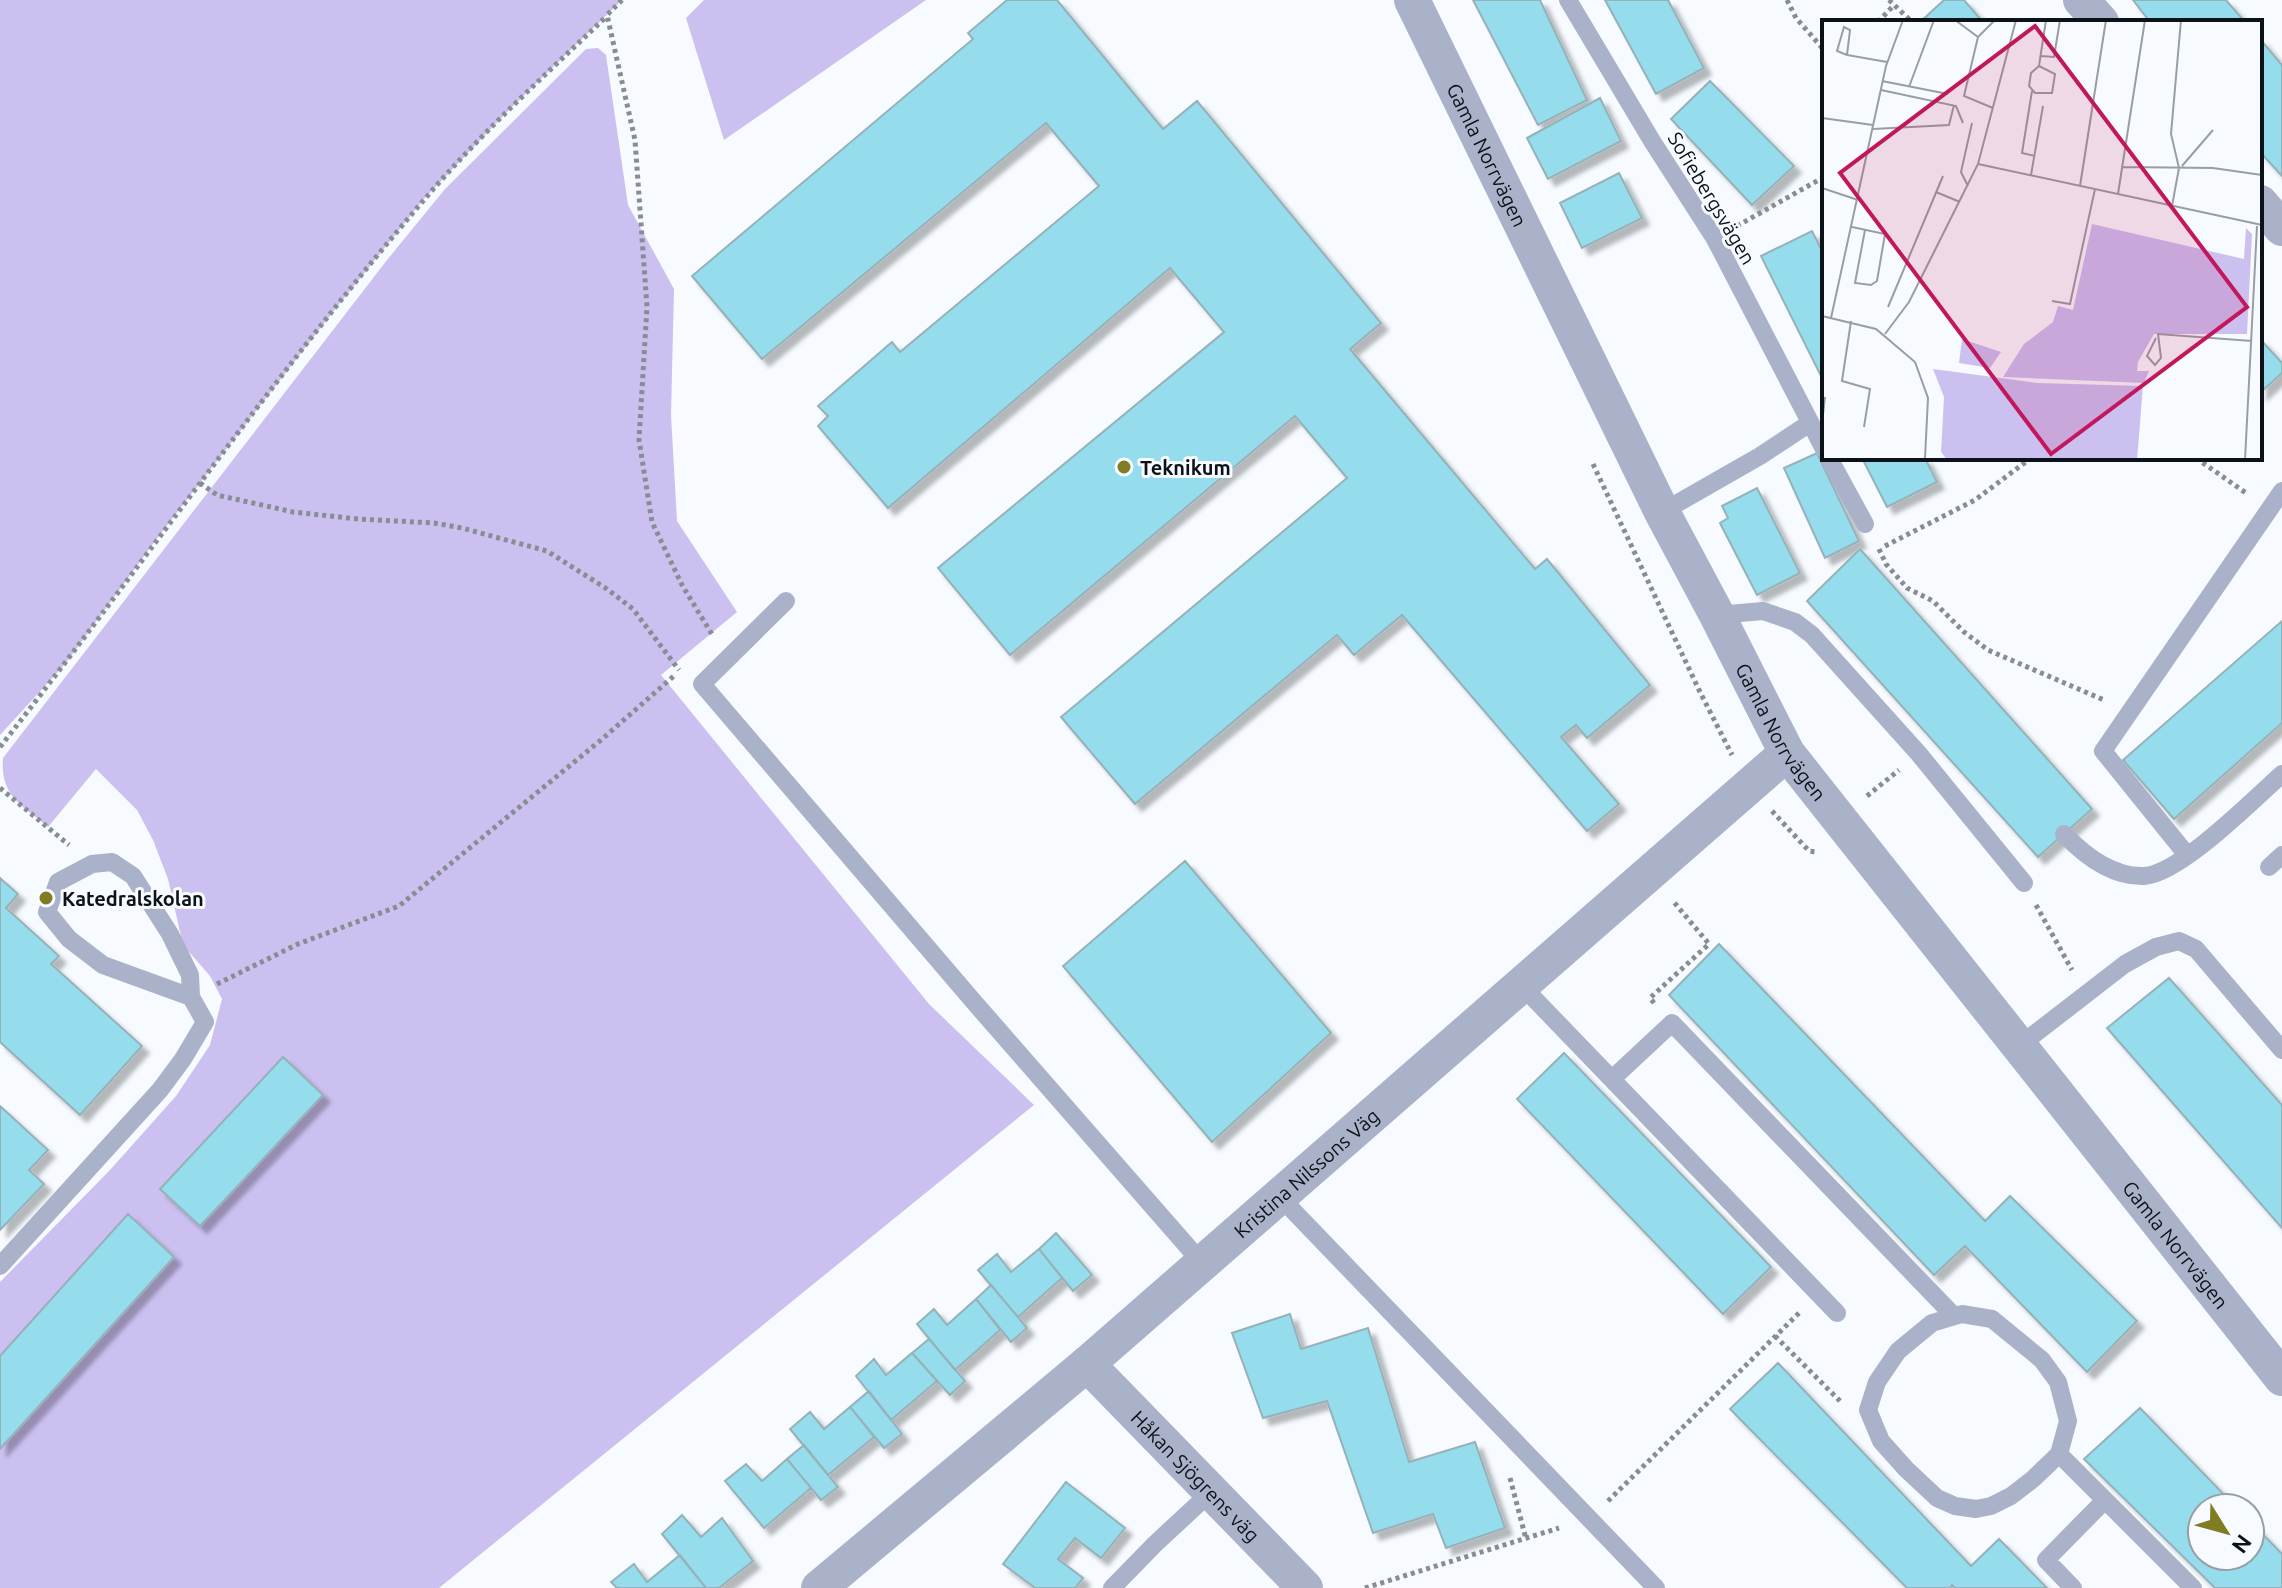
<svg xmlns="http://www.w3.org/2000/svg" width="2282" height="1588" font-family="Ubuntu,sans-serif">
<defs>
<filter id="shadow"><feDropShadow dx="7" dy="7" stdDeviation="2" flood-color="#0004"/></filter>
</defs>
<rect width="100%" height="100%" fill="#f7fbff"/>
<path fill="#ccc0f1" d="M 0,0 L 622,0 L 507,112 L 424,199 L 329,317 L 158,537 L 66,663 L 0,735 Z
M 704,0 L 926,0 L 724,140 L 686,18 Z
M 598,48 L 606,55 L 628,205 L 674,289 L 671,415 L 677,521 L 737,612 L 661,675 L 929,1004 L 1034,1105 L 439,1588 L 0,1588 L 0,1282 L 110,1170 L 176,1096 L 210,1045 L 222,999 L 210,976 L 183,945 L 168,879 L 153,840 L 137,810 L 96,769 L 48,827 C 22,805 0,797 3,758 L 387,260 L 445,189 L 586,49 Z"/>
<path fill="#95dced" stroke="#96b1b8" stroke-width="2" filter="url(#shadow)" d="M 1007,0 L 1057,0 L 1163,129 L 1197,101 L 1381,323 L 1350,349 L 1535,569 L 1547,559 L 1650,685 L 1587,738 L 1576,725 L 1561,737 L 1619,804 L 1587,831 L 1402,615 L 1354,655 L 1337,635 L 1135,804 L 1061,717 L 1347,478 L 1295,416 L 1010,655 L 938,568 L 1224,332 L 1170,268 L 888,508 L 818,426 L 828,416 L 818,406 L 892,342 L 900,352 L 1099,186 L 1046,123 L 762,359 L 692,276 L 973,39 L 968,33 Z
M 1473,0 L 1540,0 L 1587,100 L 1538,125 Z
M 1605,0 L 1668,0 L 1704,68 L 1656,94 Z
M 1944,0 L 1964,0 L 1983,22 L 1920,22 Z
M 2133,0 L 2226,0 L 2245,22 L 2150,22 Z
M 2260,39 L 2282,65 L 2282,176 L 2260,152 Z
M 1710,81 L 1794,166 L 1752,205 L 1671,119 Z
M 1600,98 L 1621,141 L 1548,179 L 1527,138 Z
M 1619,173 L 1642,218 L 1582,248 L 1560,203 Z
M 1812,231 L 1824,255 L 1824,377 L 1822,378 L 1761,256 Z
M 2260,339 L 2282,363 L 2282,373 L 2260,393 Z
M 1817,453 L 1859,541 L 1825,558 L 1784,468 Z
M 1862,458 L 1925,458 L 1937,482 L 1887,507 Z
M 1757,488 L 1800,573 L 1757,595 L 1720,523 L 1728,518 L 1722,506 Z
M 1860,549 L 2092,809 L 2038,857 L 1807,601 Z
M 2282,621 L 2282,723 L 2174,819 L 2123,760 Z
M 1185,861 L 1331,1033 L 1212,1142 L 1063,966 Z
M 0,878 L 18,894 L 6,908 L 59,956 L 51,964 L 142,1046 L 80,1115 L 0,1042 Z
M 1719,944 L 1985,1221 L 2010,1196 L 2137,1321 L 2087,1372 L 1965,1246 L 1934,1275 L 1669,995 Z
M 2169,978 L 2282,1105 L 2282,1228 L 2107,1028 Z
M 1564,1053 L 1771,1267 L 1723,1314 L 1517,1099 Z
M 283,1057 L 323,1095 L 200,1226 L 160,1189 Z
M 0,1106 L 48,1150 L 29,1170 L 44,1184 L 0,1230 Z
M 128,1214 L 174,1257 L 0,1449 L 0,1356 Z
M 1056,1233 L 1092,1275 L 1073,1291 L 1039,1249 Z
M 1039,1249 L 1062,1278 L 1018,1317 L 978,1270 L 997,1254 L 1011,1272 Z
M 991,1285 L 1027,1328 L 1011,1342 L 976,1299 Z
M 976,1299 L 1000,1330 L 955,1370 L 917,1324 L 934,1309 L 947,1325 Z
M 1290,1314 L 1301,1349 L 1368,1328 L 1409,1462 L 1475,1442 L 1505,1528 L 1446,1548 L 1433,1514 L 1373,1533 L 1327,1401 L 1263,1418 L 1232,1333 Z
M 929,1339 L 965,1381 L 950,1395 L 912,1353 Z
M 912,1353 L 937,1381 L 891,1420 L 856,1376 L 874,1359 L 886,1375 Z
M 1778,1363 L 1971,1566 L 1999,1539 L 2047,1588 L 1955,1588 L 1952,1585 L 1950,1588 L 1907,1588 L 1730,1409 Z
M 869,1391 L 902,1434 L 884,1448 L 850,1407 Z
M 850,1407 L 874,1437 L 828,1475 L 790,1429 L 810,1412 L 824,1429 Z
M 2140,1408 L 2237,1508 L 2202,1508 L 2202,1556 L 2250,1556 L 2250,1521 L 2282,1554 L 2282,1588 L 2215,1588 L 2084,1459 Z
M 804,1445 L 838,1487 L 821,1500 L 787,1459 Z
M 787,1459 L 811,1488 L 764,1528 L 725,1481 L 746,1464 L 762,1481 Z
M 1066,1482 L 1125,1528 L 1101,1558 L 1075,1538 L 1058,1559 L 1083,1578 L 1075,1588 L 1035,1588 L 1003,1564 Z
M 682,1515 L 701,1537 L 722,1518 L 753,1561 L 719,1588 L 706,1588 L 662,1534 Z
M 680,1555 L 706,1588 L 617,1588 L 611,1582 L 634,1564 L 647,1582 Z"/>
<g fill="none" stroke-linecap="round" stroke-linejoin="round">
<path stroke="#888d92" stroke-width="5" stroke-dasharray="4 4" stroke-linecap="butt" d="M 622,0 L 607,15 L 635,140 L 647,307 L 639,440 L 652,522 L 682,585 L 713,636
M 1787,0 L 1796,18 L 1824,50
M 1889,0 L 1912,22
M 1878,22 L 1894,5
M 1737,226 L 1824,177
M 2196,458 L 2246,493
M 1593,464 L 1699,690 L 1732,755
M 200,483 L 217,495 L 293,512 L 358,519 L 434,523 L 462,528 L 547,551 L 607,589 L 633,609 L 679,670
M 1885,546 L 1975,500 L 2031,458
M 1879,549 L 1886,564 L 1907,588 L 1933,601 L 1964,632 L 1988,650 L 2104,700
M 0,747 C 142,566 273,376 423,201 C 479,135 544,76 607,16
M 0,788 L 69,845
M 1867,796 L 1899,770
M 1772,811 L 1809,851 L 1817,852
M 2036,905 L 2072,970
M 217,984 L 298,944 L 399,906 L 601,740 L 675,675
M 1654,1003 L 1650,998 L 1709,944 L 1673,901
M 1775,1336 L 1840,1401
M 1510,1478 L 1526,1539
M 1608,1501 L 1801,1311
M 1365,1588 L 1559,1528"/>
<path stroke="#aab2c9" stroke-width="18" d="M 1568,0 L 1652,141 L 1715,239 L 1824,449
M 1829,458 L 1865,524
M 1662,512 L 1760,456 L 1810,423
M 786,601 L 702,684 L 974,1002 L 1202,1263
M 1717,615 L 1763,611 L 1795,622 L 1812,635 L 1919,754 L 2024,883
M 2064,834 C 2084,855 2113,877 2144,876 C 2180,874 2253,800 2282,774
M 2187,855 L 2103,751 L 2282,491
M 2269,867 L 2282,855
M 1521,985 L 1837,1313
M 2019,1046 L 2125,964 L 2156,947 L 2179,941 L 2196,949 L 2282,1050
M 1612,1079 L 1672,1023 L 1954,1316
M 1279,1196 L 1656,1588
M 0,1266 L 160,1090 L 183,1059 L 205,1022 L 191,997 L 190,975 L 170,934 L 133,876 L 112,862 L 92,864 L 58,882 L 47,912 L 69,939 L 103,965 L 191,997
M 1962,1314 L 1992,1319 L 2042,1360 L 2058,1382 L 2068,1421 L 2059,1454 L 2033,1479 L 2011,1496 L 1991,1506 L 1976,1509 L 1955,1506 L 1937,1498 L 1906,1469 L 1881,1441 L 1868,1410 L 1877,1382 L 1898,1351 L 1932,1323 Z
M 2059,1454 L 2193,1588
M 1112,1588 L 1155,1544 L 1211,1492
M 2073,1588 L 2046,1560 L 2105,1500"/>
<g stroke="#aab2c9" stroke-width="36">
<path id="s1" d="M 1412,0 L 1662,512 L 1717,615 L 1787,753 L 2282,1378"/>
<path d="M 2081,0 L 2101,22"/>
<path d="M 2260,203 L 2282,228"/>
<path id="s2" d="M 1087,1364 L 1305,1588"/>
<path id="s3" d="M 819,1588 L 1087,1364 L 1787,753"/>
</g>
</g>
<g fill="#7f7c24" stroke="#f7fbff" stroke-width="3">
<circle cx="1124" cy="467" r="8"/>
<circle cx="46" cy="898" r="8"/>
</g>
<g text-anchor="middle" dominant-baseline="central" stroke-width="6" stroke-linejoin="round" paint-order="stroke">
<g font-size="20" fill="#0b1218" stroke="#f7fbff">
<text stroke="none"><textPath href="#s1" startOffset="172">Gamla Norrvägen</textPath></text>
<text transform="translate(1712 198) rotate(59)">Sofiebergsvägen</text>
<text stroke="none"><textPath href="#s1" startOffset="820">Gamla Norrvägen</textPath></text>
<text stroke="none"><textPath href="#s3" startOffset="640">Kristina Nilssons Väg</textPath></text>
<text stroke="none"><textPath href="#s1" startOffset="1468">Gamla Norrvägen</textPath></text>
<text stroke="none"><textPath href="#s2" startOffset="156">Håkan Sjögrens väg</textPath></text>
</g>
<g font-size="20" font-weight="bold" fill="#0b1218" stroke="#f7fbff" text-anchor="start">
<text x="1140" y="467">Teknikum</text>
<text x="62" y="898">Katedralskolan</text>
</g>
</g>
<g transform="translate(1822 20)">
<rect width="440" height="440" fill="#f7fbff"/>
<path d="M 270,204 L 422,239 L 424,208 L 430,214 L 425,314 L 332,314 L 316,342 L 315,351 L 327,351 L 322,363 L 181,357 L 202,324 L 231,302 L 236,286 L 251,290 ZM 140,319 L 179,332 L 168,348 L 137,343 ZM 111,349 L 215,363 L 321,366 L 315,440 L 125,440 L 119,432 L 122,377 Z" fill="#ccc0f1"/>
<path fill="none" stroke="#999ea3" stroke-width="2" d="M 133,0 L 156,17M 25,35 L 15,31 L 22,7 L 28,10 L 25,35 L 65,42M 219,36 L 232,37 L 238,0M 217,46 L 233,54 L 230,73 L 213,73 L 207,66 L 209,53 L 217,46 L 224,0M 60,61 L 126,74M 87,67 L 112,0M 59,70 L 134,86 L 141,103M 210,71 L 200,133 L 213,136M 171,88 L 142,76 L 156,17 L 173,0M 0,98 L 51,105M 51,109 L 127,105 L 132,85M 156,144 L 440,205M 360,146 L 391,110M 301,147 L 391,148 L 440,155M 209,155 L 221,86M 146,166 L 139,152 L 150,103M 258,166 L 284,0M 0,168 L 36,180M 114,172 L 138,182M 296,174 L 323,0M 350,186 L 357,148 L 349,114 L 359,0M 30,207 L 63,214 L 55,261 L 49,265 L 33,263 L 43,210M 230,281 L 248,284 L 273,169M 66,287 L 121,156M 0,296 L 54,309 L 93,342 L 106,378 L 103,438M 9,298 L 64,46 L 81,0M 29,301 L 20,361 L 48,369 L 42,407M 63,314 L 87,282 L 156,144 L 194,0M 334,318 L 325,336 L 333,345 L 339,338 L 336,314 L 430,321M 0,403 L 3,377M 423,440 L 435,206"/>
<path fill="#c2185b" fill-opacity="0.15" stroke="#c2185b" stroke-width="4" d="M 213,6 L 425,287 L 229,434 L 18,153 Z"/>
<rect width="440" height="440" fill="none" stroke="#0b1218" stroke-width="4"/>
</g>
<g transform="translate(2226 1532) rotate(127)"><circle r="38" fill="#f7fbff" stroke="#999ea3" stroke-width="2"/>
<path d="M0-6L14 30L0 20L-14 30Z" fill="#7f7c24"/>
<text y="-12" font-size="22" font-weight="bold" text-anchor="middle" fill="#0b1218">N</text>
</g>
</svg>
